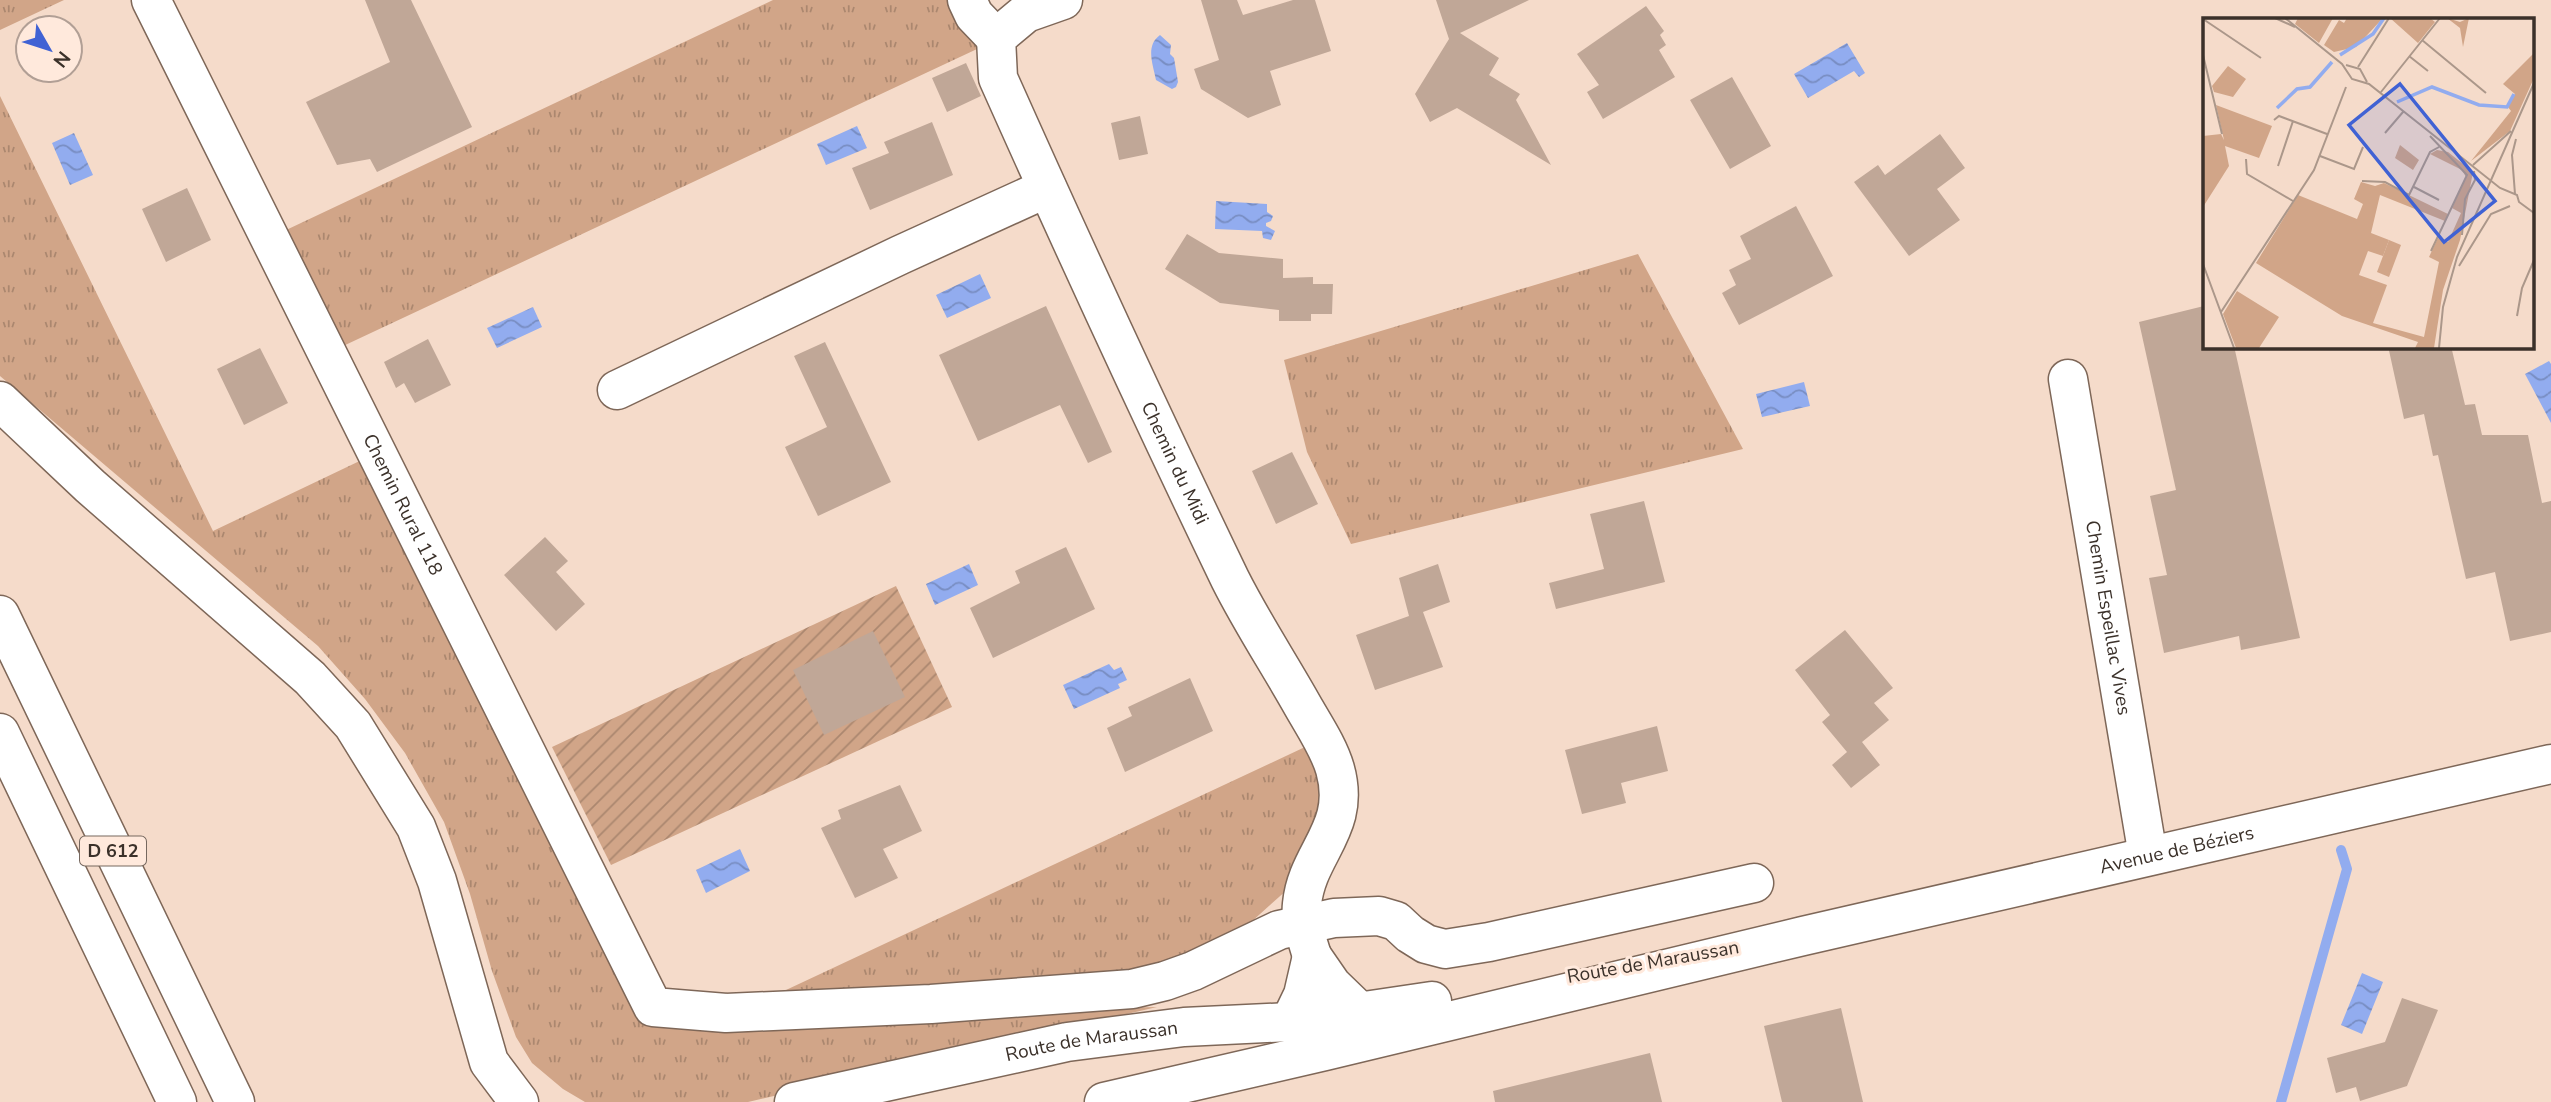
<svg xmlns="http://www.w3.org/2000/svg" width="2551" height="1102" font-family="'Nunito Sans',sans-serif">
<defs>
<pattern id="grass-tufts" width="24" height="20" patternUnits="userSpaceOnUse" patternTransform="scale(1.75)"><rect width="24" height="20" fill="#d1a588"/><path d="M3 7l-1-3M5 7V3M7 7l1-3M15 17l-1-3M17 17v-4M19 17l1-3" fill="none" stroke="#ab876f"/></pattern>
<pattern id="garden-furrows" width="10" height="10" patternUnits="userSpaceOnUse" patternTransform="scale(1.75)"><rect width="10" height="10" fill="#d1a588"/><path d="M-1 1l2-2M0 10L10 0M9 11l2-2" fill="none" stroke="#ab876f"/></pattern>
<pattern id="water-waves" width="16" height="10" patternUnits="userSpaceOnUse" patternTransform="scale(1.75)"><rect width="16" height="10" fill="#92acef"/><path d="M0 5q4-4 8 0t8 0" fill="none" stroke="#788dc2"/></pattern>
</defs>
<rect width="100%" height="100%" fill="#f5dbca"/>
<path fill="url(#grass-tufts)" d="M 0,0 L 64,0 L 0,30 Z
M 773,0 L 972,0 L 992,42 L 341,347 L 284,231 Z
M 0,96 L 213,531 L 368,457 L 627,979 L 624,994 L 655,1019 L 1157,1007 L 748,1102 L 585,1102 L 563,1089 L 532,1063 L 516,1037 L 492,971 L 470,894 L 444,822 L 405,753 L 365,699 L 318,646 L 0,376 Z
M 1638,254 L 1743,449 L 1351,544 L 1307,452 L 1284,360 Z
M 1305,747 L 1315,765 L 1323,790 L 1314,821 L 1288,889 L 1250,923 L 1208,944 L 1145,971 L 756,1004 Z"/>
<path fill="url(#garden-furrows)" d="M 896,586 L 952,707 L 611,865 L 552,747 Z"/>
<path fill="url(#water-waves)" d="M 1160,35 L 1171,45 L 1170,54 L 1174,58 L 1178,82 L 1176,87 L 1172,89 L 1156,80 C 1153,64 1145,46 1160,35 Z
M 1847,43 L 1865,73 L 1859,77 L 1854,71 L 1808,98 L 1794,74 Z
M 857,126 L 867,148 L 826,165 L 817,144 Z
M 74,133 L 93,175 L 70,185 L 52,143 Z
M 1216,201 L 1267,204 L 1267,212 L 1273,216 L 1271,221 L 1266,223 L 1266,226 L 1275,231 L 1271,240 L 1263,238 L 1262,231 L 1215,229 Z
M 980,274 L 991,298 L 947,318 L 936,295 Z
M 533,307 L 542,327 L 497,348 L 487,328 Z
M 2549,361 L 2551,364 L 2551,423 L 2525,374 Z
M 1804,382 L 1810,406 L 1762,417 L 1756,394 Z
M 969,564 L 978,585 L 935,605 L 926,584 Z
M 1109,664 L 1114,670 L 1121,667 L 1127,680 L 1118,684 L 1120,688 L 1074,709 L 1063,685 Z
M 740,849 L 750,871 L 706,893 L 696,870 Z
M 2362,973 L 2383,982 L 2362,1034 L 2341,1025 Z"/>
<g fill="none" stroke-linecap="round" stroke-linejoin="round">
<path stroke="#92acef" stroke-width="10" d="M 2281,1102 L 2347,869 L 2341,850"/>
</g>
<path fill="#c0a797" d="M 365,0 L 411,0 L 472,127 L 377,172 L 370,159 L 337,165 L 306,102 L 390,62 Z
M 1201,0 L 1237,0 L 1243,15 L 1293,0 L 1315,0 L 1331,51 L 1270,71 L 1281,105 L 1248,118 L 1201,89 L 1194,69 L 1219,60 Z
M 1436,0 L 1529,0 L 1460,33 L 1499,58 L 1489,75 L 1520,94 L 1516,100 L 1551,165 L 1457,108 L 1430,122 L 1415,94 L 1449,39 Z
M 1646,6 L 1664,31 L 1660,35 L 1666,45 L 1659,50 L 1675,77 L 1603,119 L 1587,92 L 1599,85 L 1577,54 Z
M 966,63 L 981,96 L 947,112 L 932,78 Z
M 1732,77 L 1771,146 L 1730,169 L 1690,100 Z
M 1140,116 L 1148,154 L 1119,160 L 1111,123 Z
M 932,122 L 953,175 L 870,210 L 852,168 L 889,153 L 884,142 Z
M 1940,134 L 1965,168 L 1937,189 L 1960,220 L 1909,256 L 1854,182 L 1878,165 L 1885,175 Z
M 187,188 L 211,240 L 166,262 L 142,209 Z
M 1796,206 L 1833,276 L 1739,325 L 1722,293 L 1736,285 L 1729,270 L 1751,259 L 1740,236 Z
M 1187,234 L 1219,253 L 1283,259 L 1283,278 L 1313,277 L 1313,284 L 1333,284 L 1332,314 L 1311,314 L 1311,321 L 1279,321 L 1279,310 L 1220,303 L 1165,269 Z
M 1046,306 L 1112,452 L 1088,463 L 1060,405 L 978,441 L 939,355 Z
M 2204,306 L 2204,346 L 2234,346 L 2300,638 L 2241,650 L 2239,636 L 2164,653 L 2149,578 L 2167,575 L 2150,496 L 2176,490 L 2139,322 Z
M 428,339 L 451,385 L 415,403 L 404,383 L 396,388 L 384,362 Z
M 825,342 L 891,482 L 818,516 L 785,447 L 827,427 L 794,356 Z
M 2388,346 L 2451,346 L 2465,405 L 2475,404 L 2482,435 L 2528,435 L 2542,503 L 2551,501 L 2551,632 L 2510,641 L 2495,572 L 2466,579 L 2438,455 L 2433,456 L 2424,414 L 2404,419 Z
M 260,348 L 288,403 L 244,425 L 217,369 Z
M 1292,452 L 1318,504 L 1276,524 L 1252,471 Z
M 1644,501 L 1665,582 L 1556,609 L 1549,583 L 1604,569 L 1590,514 Z
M 545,537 L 568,561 L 556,572 L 585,604 L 556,631 L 504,575 Z
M 1066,547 L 1095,609 L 993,658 L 970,608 L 1020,583 L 1015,571 Z
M 1438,564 L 1450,602 L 1423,612 L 1443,667 L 1375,690 L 1356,635 L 1409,616 L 1399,578 Z
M 1845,630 L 1893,688 L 1874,703 L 1889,720 L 1862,742 L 1880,765 L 1851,788 L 1832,765 L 1847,752 L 1822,722 L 1830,715 L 1795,670 Z
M 873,631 L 905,697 L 824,735 L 793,670 Z
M 1190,678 L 1213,731 L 1125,772 L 1107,728 L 1132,716 L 1128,707 Z
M 1657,726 L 1668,771 L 1621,783 L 1626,803 L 1582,814 L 1565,750 Z
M 900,785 L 922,831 L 883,849 L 898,878 L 855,898 L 821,828 L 841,819 L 838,810 Z
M 2402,998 L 2438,1010 L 2407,1086 L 2360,1101 L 2356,1087 L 2336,1093 L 2327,1058 L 2385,1042 Z
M 1841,1008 L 1863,1102 L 1782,1102 L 1764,1026 Z
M 1650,1053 L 1662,1102 L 1495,1102 L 1493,1091 Z"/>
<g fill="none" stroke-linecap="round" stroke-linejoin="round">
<g stroke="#7e6758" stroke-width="41">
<g id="minor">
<path id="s1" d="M 151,0 L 653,1007 L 726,1013 L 931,1004 L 1132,989 L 1165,981 L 1193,971 L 1279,930 L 1334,918 L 1379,916 L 1396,921 L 1410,934 L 1426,944 L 1445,949 L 1489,942 L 1754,883"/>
<path d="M 967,0 L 974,15 L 996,38"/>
<path id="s2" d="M 1063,0 L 1026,13 L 996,38 L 998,78 C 1073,246 1150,413 1230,579 C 1252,623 1280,665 1304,708 C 1315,727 1329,748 1335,769 C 1352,829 1307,852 1302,904 C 1300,921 1307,939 1312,956"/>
<path id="s3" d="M 2068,379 L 2148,856"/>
<path d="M 617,390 L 900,255 L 1047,188"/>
<path d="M 1290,1022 L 1303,995 L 1312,956 L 1332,985 L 1361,1013"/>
</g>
</g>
<g stroke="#7e6758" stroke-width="41">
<g id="major">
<path id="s4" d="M 794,1102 L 1067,1042 L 1184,1027 L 1290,1022 L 1432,1001"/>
<path id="s5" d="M 1104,1102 L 1325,1051 L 1803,936 L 2551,764"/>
</g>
</g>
<g stroke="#7e6758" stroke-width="41">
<path id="highway" d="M 0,401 L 90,486 L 310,678 L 353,725 L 416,827 L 437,881 L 489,1062 L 519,1102
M 0,615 L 235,1102
M 0,733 L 177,1102"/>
</g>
<use href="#minor" stroke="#fff" stroke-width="38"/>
<use href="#major" stroke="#fff" stroke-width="38"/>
<use href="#highway" stroke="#fff" stroke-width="38"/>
</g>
<g text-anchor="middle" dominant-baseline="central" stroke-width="6" stroke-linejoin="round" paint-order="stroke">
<rect fill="#ffe9dc" stroke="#76685f" stroke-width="2" x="80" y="836.5" width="66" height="29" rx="5"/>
<g font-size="18" font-weight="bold" fill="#3b312a">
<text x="113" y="851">D 612</text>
</g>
<g font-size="19" fill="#3b312a" stroke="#ffe9dc">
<text stroke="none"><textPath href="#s2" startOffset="542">Chemin du Midi</textPath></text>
<text stroke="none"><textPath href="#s1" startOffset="564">Chemin Rural 118</textPath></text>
<text stroke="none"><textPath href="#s3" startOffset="242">Chemin Espeillac Vives</textPath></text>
<text stroke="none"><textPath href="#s5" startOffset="1102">Avenue de Béziers</textPath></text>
<text transform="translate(1653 962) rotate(-10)">Route de Maraussan</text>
<text stroke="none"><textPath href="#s4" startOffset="304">Route de Maraussan</textPath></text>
</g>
</g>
<g transform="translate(2203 18)">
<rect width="331" height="331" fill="#f5dbca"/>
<path d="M 95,0 L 130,0 L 116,25 L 92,6 ZM 144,0 L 180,0 L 153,29 L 131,34 L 121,27 L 136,2 L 141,5 ZM 187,0 L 227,0 L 232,4 L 215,25 ZM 244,0 L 257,4 L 266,0 L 260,29 L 257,10 ZM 331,35 L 331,60 L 307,113 L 268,143 L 308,93 L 305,89 L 312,76 L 300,66 ZM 25,48 L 43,61 L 30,79 L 11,74 L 9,68 ZM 13,87 L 69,108 L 56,140 L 22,128 L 26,148 L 0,189 L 0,118 L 18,116 L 21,122 ZM 197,127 L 216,142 L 210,152 L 192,140 ZM 234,132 L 245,134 L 270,154 L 257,222 L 240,272 L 231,330 L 212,330 L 215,324 L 139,298 L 53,245 L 95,177 L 154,201 L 160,186 L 151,181 L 158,164 L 172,168 L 181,165 L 245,196 L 242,203 L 177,177 L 168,215 L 186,222 L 180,238 L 165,233 L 156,257 L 184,267 L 170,305 L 221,319 L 236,244 L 226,239 L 235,220 L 245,224 L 258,195 L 249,190 L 263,159 L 259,152 L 227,136 ZM 34,273 L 76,299 L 56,330 L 33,330 L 20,296 Z" fill="#d1a588"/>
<path d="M 186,222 L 198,227 L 186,259 L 174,254 Z" fill="#d1a588"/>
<path fill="none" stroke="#92acef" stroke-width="3.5" d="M 137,37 L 170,16 L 181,0M 194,84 L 229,69 L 276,87 L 304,89 L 311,76M 74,90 L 94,71 L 107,69 L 129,44"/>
<path fill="none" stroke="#ab978a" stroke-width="2" d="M 72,0 L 92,9M 82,0 L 139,46 L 149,61 L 166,66 L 297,170 L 314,177 L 316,184 L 331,195M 0,1 L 58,40M 219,22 L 283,75M 0,37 L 19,116M 206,38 L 225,53M 143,47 L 157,51 L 164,64M 155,49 L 186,0M 178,74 L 237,0M 71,102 L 76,98 L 124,116M 182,115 L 200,94M 227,118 L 264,157 L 228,233M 117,138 L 151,151 L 160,129M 43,141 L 44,156 L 90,183M 270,147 L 308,113M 75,148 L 90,103M 159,163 L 182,164 L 206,177 L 227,134 L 236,129M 211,169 L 236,182M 312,176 L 309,137 L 313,121M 259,217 L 262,181 L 272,162 L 271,153M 0,246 L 31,330M 256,248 L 288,196 L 307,188M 18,294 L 111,152 L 143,69M 314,298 L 319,270 L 331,242M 236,330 L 240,289 L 254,239 L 331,65"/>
<path fill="#4062d4" fill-opacity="0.15" stroke="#4062d4" stroke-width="3.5" d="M 197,66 L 292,183 L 241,224 L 146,107 Z"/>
<rect width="331" height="331" fill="none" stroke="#3b312a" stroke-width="3.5"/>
</g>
<g transform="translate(49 49) rotate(129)"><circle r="33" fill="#ffe9dc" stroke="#b19f95" stroke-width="2"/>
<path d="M0-5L12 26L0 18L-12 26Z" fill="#4062d4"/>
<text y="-10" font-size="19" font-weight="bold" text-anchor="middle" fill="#3b312a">N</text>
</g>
</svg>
